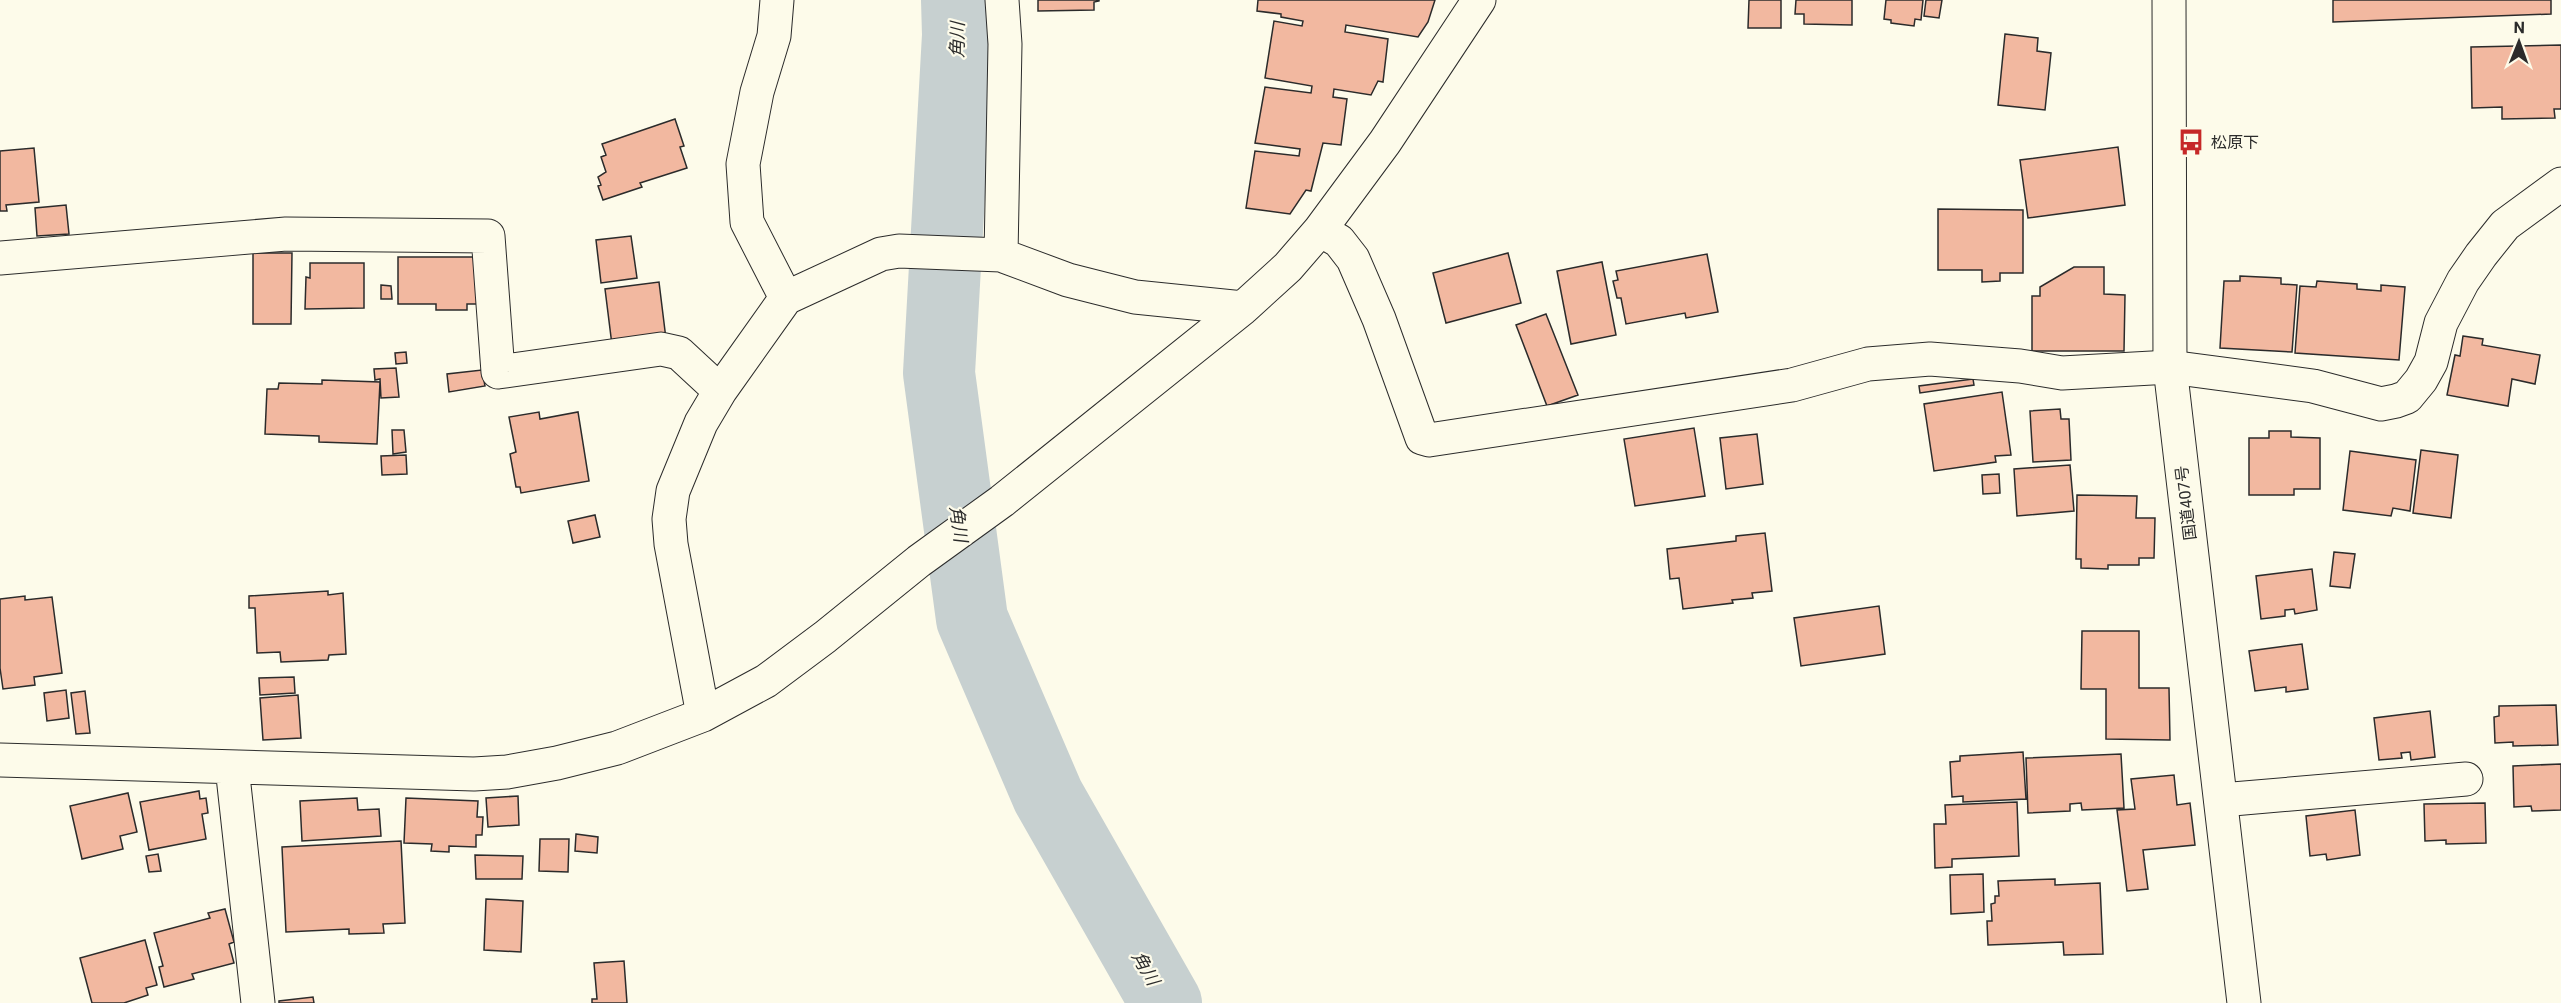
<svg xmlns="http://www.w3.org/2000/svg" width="2561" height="1003" font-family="Roboto,'Noto Sans JP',sans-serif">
<rect width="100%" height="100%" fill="#fdfbea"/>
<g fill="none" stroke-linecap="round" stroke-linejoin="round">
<path stroke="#c7d0d0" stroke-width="72" d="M 957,0 L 958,35 L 939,373 L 972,619 L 1048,796 L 1166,1003"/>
</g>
<path fill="#f2b8a0" stroke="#2b2b2b" stroke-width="1.5" d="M 1038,0 L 1099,0 L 1099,1 L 1094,2 L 1094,10 L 1038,11 Z
M 1258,0 L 1435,0 L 1428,22 L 1418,37 L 1346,25 L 1345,32 L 1388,39 L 1383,82 L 1378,81 L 1371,95 L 1334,89 L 1333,97 L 1347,99 L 1341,145 L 1323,143 L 1311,191 L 1306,190 L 1290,214 L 1246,208 L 1255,151 L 1299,156 L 1300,149 L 1255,143 L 1265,87 L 1311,93 L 1312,86 L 1265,78 L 1274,21 L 1302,26 L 1303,21 L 1281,17 L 1281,14 L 1257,11 Z
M 1749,0 L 1781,0 L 1781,28 L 1748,28 Z
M 1796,0 L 1852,0 L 1852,25 L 1804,24 L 1804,14 L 1795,14 Z
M 1886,0 L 1923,0 L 1921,20 L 1915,19 L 1914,26 L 1891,23 L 1891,20 L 1884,19 Z
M 1926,0 L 1942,0 L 1939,18 L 1924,16 Z
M 2333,0 L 2551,0 L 2551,14 L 2333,22 Z
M 2005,34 L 2038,38 L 2037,51 L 2051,53 L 2045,110 L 1998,105 Z
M 2561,45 L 2561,109 L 2554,109 L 2555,118 L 2502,119 L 2502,107 L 2472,108 L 2471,47 Z
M 675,119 L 684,146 L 680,147 L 687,168 L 640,183 L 642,187 L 603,200 L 598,186 L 601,185 L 598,177 L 606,172 L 601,157 L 606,155 L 602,144 Z
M 2118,147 L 2125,205 L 2028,218 L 2020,160 Z
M 34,148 L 39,202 L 6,205 L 7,211 L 0,211 L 0,151 Z
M 66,205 L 69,234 L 37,236 L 35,208 Z
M 1938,209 L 2023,210 L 2023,273 L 2000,273 L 2000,281 L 1982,282 L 1982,270 L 1938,270 Z
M 631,236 L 637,278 L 601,283 L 596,240 Z
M 253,253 L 292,253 L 291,324 L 253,324 Z
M 1508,253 L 1521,303 L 1446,323 L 1433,273 Z
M 1707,254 L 1718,312 L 1686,318 L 1685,313 L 1626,324 L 1621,298 L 1617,298 L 1613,281 L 1618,280 L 1616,271 Z
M 398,257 L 478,257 L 478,304 L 467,304 L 467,310 L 436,310 L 436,304 L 398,304 Z
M 1602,262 L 1616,335 L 1571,344 L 1557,271 Z
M 310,263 L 364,263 L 364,308 L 305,309 L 306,277 L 310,278 Z
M 2074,267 L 2104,267 L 2104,294 L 2125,295 L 2124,351 L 2032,351 L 2032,296 L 2040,296 L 2040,287 Z
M 2240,276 L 2281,278 L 2281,284 L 2297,285 L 2292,352 L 2220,348 L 2224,281 L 2240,281 Z
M 2317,281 L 2357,284 L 2357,289 L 2381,291 L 2381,285 L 2405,287 L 2399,360 L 2295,353 L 2300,286 L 2316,287 Z
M 659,282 L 666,339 L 612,345 L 605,289 Z
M 381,285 L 391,286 L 392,299 L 381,299 Z
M 1546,314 L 1578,395 L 1547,406 L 1516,325 Z
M 2463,336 L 2483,339 L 2482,345 L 2540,355 L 2535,384 L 2512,379 L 2508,406 L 2447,395 L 2455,355 L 2460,356 Z
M 406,352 L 407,363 L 396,364 L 395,353 Z
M 396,368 L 399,397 L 381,398 L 380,379 L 375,380 L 374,369 Z
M 482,370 L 485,386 L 449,392 L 447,374 Z
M 1973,379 L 1974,385 L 1920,393 L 1919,386 Z
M 322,380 L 380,382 L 377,444 L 319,442 L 319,436 L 265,434 L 267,389 L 278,389 L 279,383 L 322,384 Z
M 2002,392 L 2011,455 L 1995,456 L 1996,462 L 1934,471 L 1924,404 Z
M 2060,409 L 2061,419 L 2069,419 L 2071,460 L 2033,462 L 2030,411 Z
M 539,412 L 540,419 L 578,412 L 589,481 L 521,493 L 520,487 L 516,487 L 510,454 L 516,452 L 509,417 Z
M 1694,428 L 1705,496 L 1635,506 L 1624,439 Z
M 392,430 L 404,430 L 406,452 L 393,454 Z
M 2269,431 L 2291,431 L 2291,437 L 2320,438 L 2320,489 L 2294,489 L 2294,495 L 2249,495 L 2249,438 L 2269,438 Z
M 1757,434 L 1763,484 L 1726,489 L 1720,438 Z
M 2421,450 L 2458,455 L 2451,518 L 2413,513 Z
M 2350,451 L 2416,460 L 2410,511 L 2393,508 L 2391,516 L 2343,510 Z
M 406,455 L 407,474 L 382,475 L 381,456 Z
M 2070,465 L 2074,511 L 2017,516 L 2014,469 Z
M 1999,474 L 2000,493 L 1983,494 L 1982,475 Z
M 2077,495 L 2137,496 L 2136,518 L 2155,518 L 2154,558 L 2139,558 L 2139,565 L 2108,565 L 2108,569 L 2081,568 L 2081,559 L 2076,559 Z
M 595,515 L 600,537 L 573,543 L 568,521 Z
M 1765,533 L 1772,591 L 1752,593 L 1753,598 L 1732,600 L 1733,603 L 1683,609 L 1679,578 L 1670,579 L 1667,549 L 1736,541 L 1736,536 Z
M 2334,552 L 2355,554 L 2350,588 L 2330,586 Z
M 2312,569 L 2317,610 L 2295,614 L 2294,609 L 2285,610 L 2285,616 L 2261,619 L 2256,576 Z
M 328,591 L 328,595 L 343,593 L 346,654 L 329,655 L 328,660 L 281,662 L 280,652 L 257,653 L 255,608 L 249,608 L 249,596 Z
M 25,596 L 25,600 L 52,597 L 62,673 L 34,677 L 35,685 L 3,689 L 0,668 L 0,599 Z
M 1879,606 L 1885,654 L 1801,666 L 1794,618 Z
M 2082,631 L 2139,631 L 2139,688 L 2169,688 L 2170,740 L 2106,739 L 2106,689 L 2081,689 Z
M 2302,644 L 2308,689 L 2286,692 L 2286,687 L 2255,691 L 2249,651 Z
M 294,677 L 295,693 L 260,695 L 259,678 Z
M 66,690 L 69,718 L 47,721 L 44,693 Z
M 85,691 L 90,733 L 76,734 L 71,693 Z
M 298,695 L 301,738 L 263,740 L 260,698 Z
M 2556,705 L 2558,745 L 2513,746 L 2513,742 L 2495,743 L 2494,717 L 2499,716 L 2499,706 Z
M 2430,711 L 2435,757 L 2411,760 L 2410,752 L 2401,753 L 2402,758 L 2379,760 L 2374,718 Z
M 2023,752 L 2026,799 L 1963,802 L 1963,796 L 1952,797 L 1950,762 L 1960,761 L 1960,756 Z
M 2121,754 L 2124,808 L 2082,810 L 2081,803 L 2070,804 L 2070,811 L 2028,813 L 2026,758 Z
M 2561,764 L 2561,810 L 2532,811 L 2531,806 L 2514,807 L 2513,766 Z
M 2174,775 L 2177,805 L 2190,803 L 2195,845 L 2143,850 L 2148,889 L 2127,891 L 2117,810 L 2135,809 L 2131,779 Z
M 199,791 L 200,799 L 206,798 L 208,813 L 202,814 L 206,839 L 149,850 L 140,802 Z
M 128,793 L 137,832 L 120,836 L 123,849 L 82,859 L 70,806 Z
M 518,796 L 519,825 L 488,827 L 486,798 Z
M 357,798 L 358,810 L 379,809 L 381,836 L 302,841 L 300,801 Z
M 406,798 L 478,801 L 477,817 L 483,817 L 482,835 L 476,835 L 476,847 L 449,846 L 449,852 L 431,851 L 432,844 L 404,843 Z
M 2017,802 L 2019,856 L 1952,859 L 1952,867 L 1935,868 L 1934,824 L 1946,824 L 1945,805 Z
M 2485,803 L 2486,843 L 2446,844 L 2446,840 L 2425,841 L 2424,804 Z
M 2355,810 L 2360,855 L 2327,860 L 2326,854 L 2310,856 L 2306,816 Z
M 576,834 L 598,837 L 597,853 L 575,851 Z
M 540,839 L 569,839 L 568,872 L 539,871 Z
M 401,841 L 405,923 L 383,924 L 384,933 L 349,934 L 349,929 L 286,932 L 282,847 Z
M 158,854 L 161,871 L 149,872 L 146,856 Z
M 475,855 L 523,856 L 522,879 L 476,879 Z
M 1983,874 L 1984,912 L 1951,914 L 1950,875 Z
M 2055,879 L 2055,885 L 2100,883 L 2103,954 L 2064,955 L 2063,942 L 1988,945 L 1987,921 L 1992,921 L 1991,904 L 1995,903 L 1995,896 L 1999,896 L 1998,881 Z
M 486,899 L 523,901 L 521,952 L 484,950 Z
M 225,909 L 234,942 L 229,944 L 234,963 L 192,974 L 194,979 L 164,987 L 159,967 L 163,966 L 154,933 L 210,918 L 208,913 Z
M 145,940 L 157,985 L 146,988 L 148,995 L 124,1003 L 92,1003 L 80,958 Z
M 624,961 L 627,1003 L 592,1003 L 592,999 L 597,999 L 594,963 Z
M 313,997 L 314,1003 L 279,1003 L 279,1001 Z"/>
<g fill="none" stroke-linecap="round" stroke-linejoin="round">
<g stroke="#2b2b2b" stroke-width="35">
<path id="minor" d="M 777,0 L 774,36 L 757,92 L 743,164 L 747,222 L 786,298
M 1320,230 L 1339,241 L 1353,259 L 1379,319 L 1422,438 L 1429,440 L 1792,385 L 1868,364 L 1930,359 L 2020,366 L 2062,373 L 2170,367 L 2313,386 L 2381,404 L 2396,401 L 2407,397 L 2421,380 L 2431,362 L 2441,323 L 2463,281 L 2481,255 L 2505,225 L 2561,184
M 1001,255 L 1005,44 L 1002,0
M 0,258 L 286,234 L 488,236 L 498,372 L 661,349 L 679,353 L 720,391
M 703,715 L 671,544 L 669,519 L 673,491 L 701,423 L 720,391 L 786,298 L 881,254 L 899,251 L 1001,255 L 1068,280 L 1135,297 L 1243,308
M 0,760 L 474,774 L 507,772 L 557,763 L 617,748 L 703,715 L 766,681 L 825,637 L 919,561 L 1002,501 L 1243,308 L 1288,267 L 1320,230 L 1385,142 L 1479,0
M 232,767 L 258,1003
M 2221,800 L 2466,779"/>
</g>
<g stroke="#2b2b2b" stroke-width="35">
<path id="highway" d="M 2169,0 L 2170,367 L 2244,1003"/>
</g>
<use href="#minor" stroke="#fdfbea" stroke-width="33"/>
<use href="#highway" stroke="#fdfbea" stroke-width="33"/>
</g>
<defs>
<g id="bus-bare" transform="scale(2.07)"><path d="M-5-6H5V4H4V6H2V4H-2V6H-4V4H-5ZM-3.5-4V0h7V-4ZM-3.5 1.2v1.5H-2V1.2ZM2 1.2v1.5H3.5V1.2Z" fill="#c62828" stroke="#fdfbea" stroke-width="2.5" paint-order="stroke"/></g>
</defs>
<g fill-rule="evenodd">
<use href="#bus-bare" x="2191" y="142"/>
</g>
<g text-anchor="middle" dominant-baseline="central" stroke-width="4.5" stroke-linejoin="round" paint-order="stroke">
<g font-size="16" fill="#2b2b2b" stroke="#fdfbea" text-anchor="start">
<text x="2211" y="142">松原下</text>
</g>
<g font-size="16" fill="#2b2b2b" stroke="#fdfbea">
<text transform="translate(2186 503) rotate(-97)">国道407号</text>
</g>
<g font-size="18" font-style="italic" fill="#2b2b2b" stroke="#fdfbea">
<text transform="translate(957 40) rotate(-89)">角川</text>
<text transform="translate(959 524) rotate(82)">角川</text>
<text transform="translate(1146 968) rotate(60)">角川</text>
</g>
</g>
<g transform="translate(2519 42) rotate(1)" stroke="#fdfbea" stroke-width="4.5" paint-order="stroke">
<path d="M0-4.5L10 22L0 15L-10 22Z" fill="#2b2b2b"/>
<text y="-9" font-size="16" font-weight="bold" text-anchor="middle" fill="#2b2b2b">N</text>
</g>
</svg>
